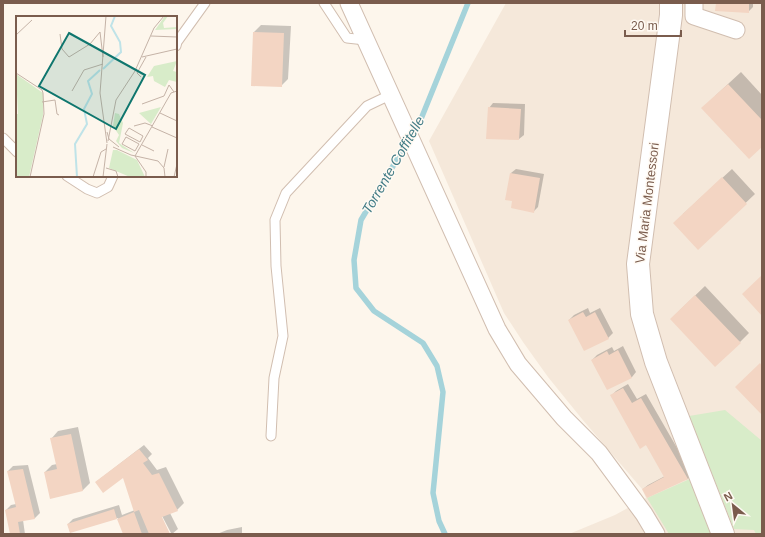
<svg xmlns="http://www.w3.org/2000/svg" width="765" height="537" font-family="Helvetica,sans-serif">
<rect width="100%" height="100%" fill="#fdf6ec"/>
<path fill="#f5e8da" d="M 506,3 L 762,3 L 762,534 L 569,534 L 615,515 L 646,498 L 642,489 L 582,419 L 548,377 L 523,342 L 504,313 L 429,141 Z"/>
<path fill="#d8ecc9" d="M 725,410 L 762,441 L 762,534 L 756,534 L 754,530 L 734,529 L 689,416 Z
M 692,478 L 713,534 L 669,534 L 647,498 Z"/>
<path fill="#0003" fill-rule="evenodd" d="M 717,3 L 753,3 L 753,7 L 748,12 Z
M 261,25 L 291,26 L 288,79 L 281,86 L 254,32 Z
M 741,72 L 762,95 L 762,146 L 715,96 Z
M 493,103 L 525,104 L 524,135 L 519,139 L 487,138 L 489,108 Z
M 516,169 L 544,174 L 538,207 L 533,212 L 511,173 Z
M 732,169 L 755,194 L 698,248 L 683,214 Z
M 705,286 L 749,333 L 740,342 L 680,310 Z
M 588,308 L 590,313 L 600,308 L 613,333 L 608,338 L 569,320 L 574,315 Z
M 623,346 L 636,372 L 632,377 L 607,388 L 592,360 L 597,355 L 612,347 L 614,351 Z
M 628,384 L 637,399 L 646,394 L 692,474 L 688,479 L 643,489 L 648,485 L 665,476 L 646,444 L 611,396 L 616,391 Z
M 78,427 L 90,483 L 83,490 L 51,498 L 45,472 L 52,465 L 57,464 L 51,439 L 58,431 Z
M 144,445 L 152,454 L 148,458 L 157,470 L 166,467 L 184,503 L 177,510 L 170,513 L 178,529 L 172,534 L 150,534 L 149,533 L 148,534 L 124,534 L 118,518 L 70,532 L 68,524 L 73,519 L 119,505 L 122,515 L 135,510 L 124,477 L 96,482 ZM 160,512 L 171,533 L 169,533 L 159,513 Z
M 28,465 L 40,513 L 35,518 L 23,520 L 25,534 L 11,534 L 6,510 L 11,505 L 16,504 L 8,471 L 13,466 Z
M 242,527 L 242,534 L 217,534 L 227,530 Z"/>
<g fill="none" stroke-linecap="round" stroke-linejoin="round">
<path stroke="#a5d3da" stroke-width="5.5" d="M 445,534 L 439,521 L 433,493 L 443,392 L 437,366 L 423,343 L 374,311 L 356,288 L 354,260 L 361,220 L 421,119 L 468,3"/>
</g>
<path fill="#f3d5c3" d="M 716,3 L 749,3 L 749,13 L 715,11 Z
M 253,32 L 284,33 L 282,87 L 251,86 Z
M 728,84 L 762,120 L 762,147 L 749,159 L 701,108 Z
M 488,107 L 521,109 L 519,140 L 486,139 Z
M 510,173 L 540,178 L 534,213 L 511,208 L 512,201 L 505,200 Z
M 722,177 L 747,204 L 698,250 L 673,223 Z
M 762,275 L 762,316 L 742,294 Z
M 695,295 L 741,343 L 715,367 L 670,319 Z
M 583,312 L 586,317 L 595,312 L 609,339 L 584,351 L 568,320 Z
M 618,350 L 632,378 L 607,390 L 591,360 L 607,351 L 609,355 Z
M 760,363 L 762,366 L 762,415 L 735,387 Z
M 623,388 L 632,403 L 641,398 L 688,479 L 647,498 L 642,489 L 664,477 L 646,445 L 640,449 L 610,395 Z
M 71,434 L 83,491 L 50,499 L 44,472 L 57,469 L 50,438 Z
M 139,449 L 148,460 L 143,463 L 152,475 L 159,473 L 178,511 L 162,517 L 170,534 L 149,534 L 139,510 L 134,512 L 123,478 L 103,493 L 95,482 Z
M 23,469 L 35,519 L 18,522 L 20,534 L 10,534 L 5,510 L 16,507 L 7,471 Z
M 114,509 L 117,519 L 70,533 L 67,524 Z
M 134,512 L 142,534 L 123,534 L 117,519 Z"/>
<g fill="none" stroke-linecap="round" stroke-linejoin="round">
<g stroke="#d1beb0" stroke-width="11">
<path id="service" d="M 324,3 L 347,38 L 365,40
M 176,46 L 177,42 L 205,3
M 3,138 L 17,152
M 67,176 L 87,189 L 97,193 L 108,187 L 113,176
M 271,436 L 274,378 L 283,336 L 276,266 L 275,220 L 286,193 L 367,106 L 390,95"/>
</g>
<g stroke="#d1beb0" stroke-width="19">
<path id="minor" d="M 349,3 L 497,329 L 518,364 L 564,418 L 599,453 L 644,514 L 656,534
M 694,3 L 694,16 L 736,30"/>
</g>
<g stroke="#d1beb0" stroke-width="24">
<path id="tertiary" d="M 671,3 L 671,15 L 638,264 L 642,314 L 656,362 L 723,534"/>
</g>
<use href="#service" stroke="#fff" stroke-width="9"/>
<use href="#minor" stroke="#fff" stroke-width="17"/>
<use href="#tertiary" stroke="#fff" stroke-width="22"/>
</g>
<g text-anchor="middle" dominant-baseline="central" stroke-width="3" stroke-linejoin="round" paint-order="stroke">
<g font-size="13" fill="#7a5c4d" stroke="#fffaf3">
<text transform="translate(647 203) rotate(-83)">Via Maria Montessori</text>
</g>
<g font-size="14" font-style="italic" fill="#437c86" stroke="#fffaf3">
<text transform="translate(393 165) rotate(-60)">Torrente Coffitelle</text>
</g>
</g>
<g transform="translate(16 16)">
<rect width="161" height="161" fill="#fdf6ec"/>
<path d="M 149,0 L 152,0 L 147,7 L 148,12 L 161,11 L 161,13 L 139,14 ZM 161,45 L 157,55 L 161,56 L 161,66 L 153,64 L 149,71 L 138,65 L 137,60 L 131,61 L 138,50 ZM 0,58 L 27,77 L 27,99 L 13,161 L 0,161 L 0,98 L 2,98 ZM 145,91 L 135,108 L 123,97 ZM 99,97 L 103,98 L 107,107 L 103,127 L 118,137 L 106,132 L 100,125 L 103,119 L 97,110 ZM 97,134 L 101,134 L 121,144 L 129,161 L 114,161 L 93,152 Z" fill="#d8ecc9"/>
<path fill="none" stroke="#bfe3e8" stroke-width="2" d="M 87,53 L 105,36 L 104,26 L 95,10 L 99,0M 61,161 L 59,128 L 71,108 L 68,93 L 76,78 L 72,65 L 84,54"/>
<path fill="none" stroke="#c5b3a7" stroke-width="1" d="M 90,0 L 84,77 L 91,127M 44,18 L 46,33 L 53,41 L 74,28 L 84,16 L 87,41M 0,19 L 16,4M 135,20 L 161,21M 126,41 L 161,33M 0,57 L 26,74 L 27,77 L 28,98 L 14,161M 125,61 L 121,57 L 130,41M 56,75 L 68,54 L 87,48M 26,86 L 39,84 L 41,98 L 43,99M 126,88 L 148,80 L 153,69 L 158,76M 144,97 L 161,105M 118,110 L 129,107 L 137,110M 136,111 L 161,122M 113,112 L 127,120 L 124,126 L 109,118 ZM 91,116 L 93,123 L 103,131M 110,121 L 123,128 L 119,135 L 106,128 ZM 92,125 L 100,84 L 119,55 L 138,12 L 148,0M 126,129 L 138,135M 97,131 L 115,139 L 142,145 L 148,152 L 149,161M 148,151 L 152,133M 90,152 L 100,155 L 102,161M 77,161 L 85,136 L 90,133M 87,161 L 91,128M 130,161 L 130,156 L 119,140 L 155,77 L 161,75M 158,161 L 161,148"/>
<path fill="#0f766e" fill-opacity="0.15" stroke="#0f766e" stroke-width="2" d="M 53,17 L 129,59 L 100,113 L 23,70 Z"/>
<rect width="161" height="161" fill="none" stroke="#7a5c4d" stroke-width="2"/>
</g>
<rect width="765" height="537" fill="none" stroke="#7a5c4d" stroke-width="8"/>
<g transform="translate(733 505) rotate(331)" stroke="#fffaf3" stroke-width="3" paint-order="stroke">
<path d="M0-3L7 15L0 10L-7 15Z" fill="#7a5c4d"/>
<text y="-6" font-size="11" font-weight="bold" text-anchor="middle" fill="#7a5c4d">N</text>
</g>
<path d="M625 30v6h56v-6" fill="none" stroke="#7a5c4d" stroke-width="2"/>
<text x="631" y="30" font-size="12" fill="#7a5c4d" stroke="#fffaf3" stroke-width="3" paint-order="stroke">20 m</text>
</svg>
